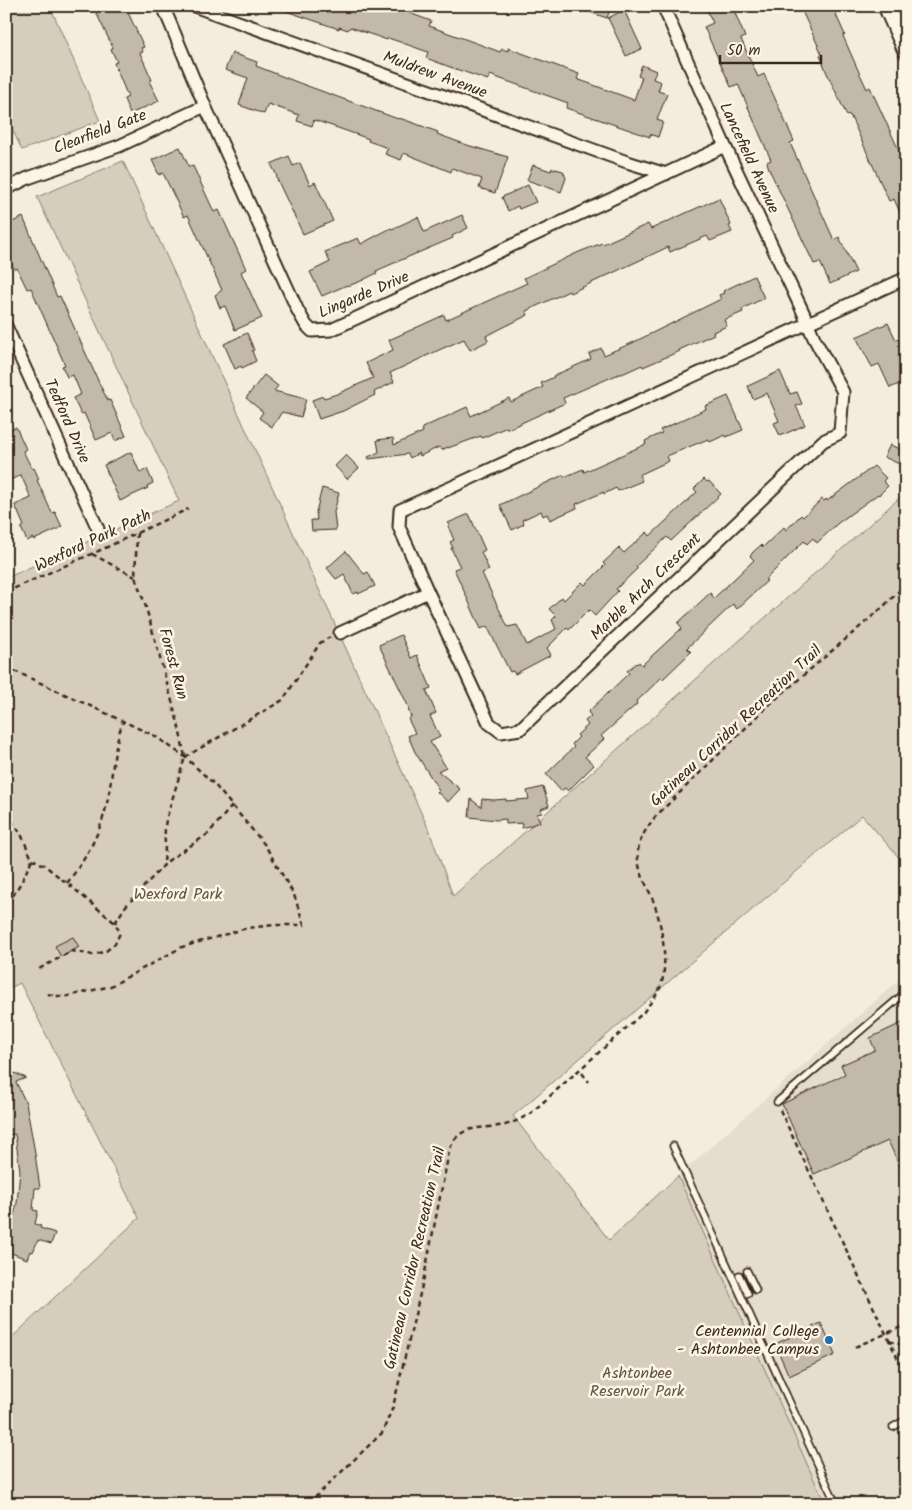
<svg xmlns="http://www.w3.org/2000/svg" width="912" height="1510" font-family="Kalam,sans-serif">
<rect width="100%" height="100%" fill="#f4eddd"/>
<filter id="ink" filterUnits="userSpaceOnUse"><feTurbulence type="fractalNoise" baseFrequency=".02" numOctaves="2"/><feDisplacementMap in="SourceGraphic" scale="10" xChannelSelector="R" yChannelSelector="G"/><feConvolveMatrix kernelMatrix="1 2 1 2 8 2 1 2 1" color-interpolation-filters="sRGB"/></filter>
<g filter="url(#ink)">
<path fill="#e5ddce" d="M 906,974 L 906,1504 L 825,1504 L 678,1176 Z"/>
<path fill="#d6cdbd" stroke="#887c6e" d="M 6,6 L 50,6 L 100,121 L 22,150 L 6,116 Z
M 123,161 L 429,830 L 453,896 L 906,492 L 906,866 L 862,815 L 513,1116 L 609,1240 L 678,1176 L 825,1504 L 6,1504 L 6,1343 L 139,1218 L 20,983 L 6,990 L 6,578 L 179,501 L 37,197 Z"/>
<path fill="#c3b9aa" stroke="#3b2a1e" d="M 93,6 L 125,6 L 144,47 L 141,48 L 143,52 L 140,53 L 152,80 L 149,81 L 159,101 L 130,114 L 124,99 L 128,97 L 114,63 L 117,62 L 111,49 L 113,48 Z
M 277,6 L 390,6 L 431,21 L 429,26 L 476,43 L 500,52 L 502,49 L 508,51 L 508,48 L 579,74 L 577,79 L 634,100 L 642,77 L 638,76 L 642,65 L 656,71 L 653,79 L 661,82 L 658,91 L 667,94 L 657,120 L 663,122 L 658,137 L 650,134 L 650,137 L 566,108 L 568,103 L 490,75 L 488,80 L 450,67 L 426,58 L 428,52 L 397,41 L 388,38 L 387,40 L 350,27 L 348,30 L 339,27 L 339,29 L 277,8 Z
M 577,6 L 611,6 L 607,18 L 577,8 Z
M 705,6 L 732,6 L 745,37 L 741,39 L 758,77 L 764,74 L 794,141 L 790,143 L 834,240 L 839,237 L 856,272 L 830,284 L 820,262 L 814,264 L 769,169 L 767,162 L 771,160 L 738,84 L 731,87 L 704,27 L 713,23 Z
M 808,6 L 832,6 L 845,35 L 843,36 L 858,70 L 867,89 L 870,87 L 906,166 L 906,226 L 894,199 L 889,201 L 850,115 L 847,116 L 826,71 L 820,55 L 822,54 L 801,9 Z
M 624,10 L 642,49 L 626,56 L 608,18 Z
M 232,53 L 257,62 L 256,66 L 302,84 L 398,119 L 399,118 L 411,122 L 438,132 L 437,134 L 467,145 L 508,157 L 495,193 L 479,188 L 482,179 L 452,168 L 451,172 L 404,153 L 401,160 L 385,154 L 388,148 L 368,141 L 369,139 L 338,128 L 314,120 L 312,126 L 297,121 L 299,115 L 268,104 L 264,114 L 239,105 L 248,78 L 225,70 Z
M 180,147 L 189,167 L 193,166 L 214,212 L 219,210 L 246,269 L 241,272 L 262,318 L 235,330 L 225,306 L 220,308 L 215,295 L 222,290 L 188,215 L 184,217 L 163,173 L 159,175 L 152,160 Z
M 289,156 L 293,166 L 300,163 L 310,185 L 315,182 L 333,221 L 303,234 L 276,177 L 277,176 L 271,164 Z
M 533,165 L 551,171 L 552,168 L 563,171 L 566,178 L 561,192 L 527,180 Z
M 528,185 L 536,202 L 519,209 L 518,206 L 508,211 L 502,197 Z
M 719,198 L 731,225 L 729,226 L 732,232 L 710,241 L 707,236 L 670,252 L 668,247 L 570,293 L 569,291 L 526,311 L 528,315 L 486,336 L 488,341 L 470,350 L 464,339 L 439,350 L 390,373 L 394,382 L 374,392 L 375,395 L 343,411 L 319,419 L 312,400 L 323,396 L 324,398 L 337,394 L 373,378 L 366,363 L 393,350 L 389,340 L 444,315 L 446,320 L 527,283 L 524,278 L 579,252 L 602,243 L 603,244 L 648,224 L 651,229 Z
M 462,215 L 468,228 L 452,236 L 453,238 L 401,260 L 376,271 L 377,273 L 361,281 L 348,286 L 347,285 L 322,296 L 310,272 L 330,262 L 325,252 L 358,238 L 361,244 L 391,228 L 392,229 L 418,217 L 424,232 Z
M 23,217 L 57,297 L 60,296 L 100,385 L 108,401 L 110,400 L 126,436 L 115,441 L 112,433 L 96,440 L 84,413 L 81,414 L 73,398 L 81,394 L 73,375 L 67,377 L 62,366 L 65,365 L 31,288 L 27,289 L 17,268 L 14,269 L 6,251 L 6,225 Z
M 754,276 L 764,298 L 742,309 L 743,312 L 724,320 L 727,326 L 713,332 L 714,334 L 679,350 L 680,351 L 643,367 L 642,365 L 622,374 L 619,374 L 563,398 L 565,403 L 508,429 L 507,427 L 482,438 L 481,436 L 448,448 L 448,447 L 442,450 L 439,447 L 420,456 L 419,453 L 410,458 L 408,454 L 369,459 L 368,457 L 379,452 L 377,440 L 393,438 L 394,445 L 423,432 L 422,428 L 467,407 L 471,416 L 509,398 L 511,402 L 543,387 L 541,383 L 554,377 L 553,376 L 591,359 L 589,354 L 601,348 L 604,355 L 632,343 L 721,299 L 719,295 L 724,293 L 723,291 Z
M 888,323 L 896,340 L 898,339 L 904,351 L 900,353 L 906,365 L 906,381 L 890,388 L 879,364 L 872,367 L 856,337 Z
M 247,333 L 254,350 L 252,351 L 256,361 L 242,368 L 241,366 L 235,369 L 224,344 Z
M 780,371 L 790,394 L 797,392 L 802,404 L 796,406 L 805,425 L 780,436 L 774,423 L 779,421 L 767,393 L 753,399 L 748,386 Z
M 264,375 L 278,386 L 274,391 L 306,399 L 301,417 L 282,412 L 272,427 L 259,418 L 263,412 L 246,398 Z
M 728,396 L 743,430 L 726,437 L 725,435 L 710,442 L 708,439 L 667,456 L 669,461 L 639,475 L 642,481 L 618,491 L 616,488 L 604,494 L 604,492 L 576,504 L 577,508 L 550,520 L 547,514 L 543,516 L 541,511 L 522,520 L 524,524 L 512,530 L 500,505 L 563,475 L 564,477 L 583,469 L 584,472 L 646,444 L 645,441 L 662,433 L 660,430 L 706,409 L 705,406 Z
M 16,427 L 26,449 L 23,451 L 32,469 L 34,468 L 39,479 L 37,480 L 52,513 L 55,512 L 62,527 L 34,540 L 33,538 L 27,541 L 21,528 L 24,526 L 15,505 L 31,498 L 21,475 L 6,482 L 6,432 Z
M 890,445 L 906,451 L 906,467 L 884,457 Z
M 131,452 L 140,473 L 147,469 L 153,483 L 147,486 L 148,488 L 120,501 L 104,465 Z
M 346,455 L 359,468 L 347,479 L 335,466 Z
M 874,466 L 886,478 L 883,481 L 888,486 L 879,495 L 878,494 L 838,523 L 817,543 L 813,538 L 807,544 L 804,541 L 765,580 L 767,581 L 737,609 L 733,604 L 687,648 L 691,652 L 663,679 L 661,678 L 636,702 L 637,704 L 601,736 L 604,739 L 585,757 L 594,765 L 568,791 L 565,788 L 561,791 L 546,774 L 574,747 L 572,744 L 579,737 L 577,735 L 588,725 L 585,721 L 591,716 L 588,712 L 629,673 L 627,671 L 636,663 L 637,664 L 639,662 L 642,665 L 682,628 L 678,623 L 710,593 L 714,598 L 754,560 L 750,556 L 752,554 L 752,553 L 761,545 L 763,547 L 784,527 L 786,530 L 801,515 L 803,517 L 822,499 L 824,501 L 826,499 L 827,501 Z
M 704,479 L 707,482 L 709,481 L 721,494 L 671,541 L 667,537 L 636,566 L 638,568 L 616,589 L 618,591 L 595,616 L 589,610 L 569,630 L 567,628 L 547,648 L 551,655 L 515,674 L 513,671 L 510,672 L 487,626 L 481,629 L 454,569 L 460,567 L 451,548 L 453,548 L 450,542 L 454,540 L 448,526 L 450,525 L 448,523 L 469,514 L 485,550 L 481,552 L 489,570 L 482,573 L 497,605 L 508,627 L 517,625 L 527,645 L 556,629 L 552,620 L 556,616 L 549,609 L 562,597 L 564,600 L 582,582 L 585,585 L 605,565 L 603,563 L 619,548 L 624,553 L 647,532 L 650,536 L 697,492 L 694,489 Z
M 322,488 L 339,493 L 334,512 L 336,530 L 312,531 L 311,520 L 317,520 L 316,512 Z
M 346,551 L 364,574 L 368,572 L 375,586 L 358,594 L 358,592 L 353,594 L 344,574 L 336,579 L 327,568 Z
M 401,635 L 411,658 L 417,655 L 431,688 L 426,690 L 436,713 L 430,716 L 440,737 L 430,742 L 446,767 L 438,771 L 460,789 L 448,802 L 437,792 L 439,790 L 415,752 L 408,736 L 415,733 L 408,719 L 411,717 L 408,709 L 409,708 L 379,645 Z
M 543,787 L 549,806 L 541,809 L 542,813 L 537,814 L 540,822 L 522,828 L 522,823 L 506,824 L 506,819 L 497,820 L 469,817 L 471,799 L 481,807 L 482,799 L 494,800 L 506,799 L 506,801 L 529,799 L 527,791 Z
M 73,937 L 79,947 L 61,957 L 55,946 Z
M 906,1021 L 906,1179 L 888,1141 L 814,1174 L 782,1104 L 845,1074 L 841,1065 L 875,1050 L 870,1038 Z
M 6,1060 L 12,1072 L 26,1078 L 16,1082 L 26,1103 L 34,1147 L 40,1188 L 35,1188 L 33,1210 L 38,1211 L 35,1224 L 41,1226 L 40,1228 L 55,1233 L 51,1244 L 38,1240 L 33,1252 L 30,1251 L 27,1259 L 6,1251 L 6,1231 L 9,1233 L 17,1203 L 20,1171 L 15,1134 L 9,1135 L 6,1122 Z
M 821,1323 L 835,1355 L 789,1376 L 775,1344 Z"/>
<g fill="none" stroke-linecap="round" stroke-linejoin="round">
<g stroke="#3b2a1e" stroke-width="9">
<path id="lane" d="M 777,1102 L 906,992
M 673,1146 L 836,1504
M 747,1271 L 756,1290
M 739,1275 L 748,1294
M 893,1427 L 906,1420"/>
</g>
<g stroke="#3b2a1e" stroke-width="15">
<path id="street" d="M 163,6 L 205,106 L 298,311 L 306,325 L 312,331 L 331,330 L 346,323 L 725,146
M 194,6 L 627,162 L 666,174
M 663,6 L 725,146 L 803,312 L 814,338 L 843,392 L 840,433 L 823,441 L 520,729 L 501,732 L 489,723 L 428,592 L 399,527 L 400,510 L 452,487 L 906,278
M 6,189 L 28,178 L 119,146 L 205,106
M 6,326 L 98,529
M 340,633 L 428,592"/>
</g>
<g stroke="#3b2a1e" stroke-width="19">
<path id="secondary" d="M 886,6 L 906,51"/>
</g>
<path stroke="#3b2a1e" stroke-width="2.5" stroke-dasharray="5 4" stroke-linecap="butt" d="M 137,533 L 135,577 L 145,604 L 178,723 L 185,757 L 166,820 C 163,835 167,850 163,866
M 92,554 L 135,577
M 6,592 L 105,548 L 188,509
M 6,667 L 155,736 L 185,757 L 214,784 L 265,845 L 294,895 L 304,925 L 274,925 L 247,928 L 182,947 L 111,986 L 64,997 L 47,994
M 185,757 L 283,700 L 320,643 L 330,637
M 6,813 L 21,834 L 32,859 L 23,879 L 11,899 L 8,908 L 11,918
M 32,859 L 44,865 L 72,887 L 115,923 L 120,933 L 115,944 L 106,951 L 93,955 L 72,951 L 37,970
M 67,883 C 89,855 103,828 109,793 C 113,770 114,744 123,722
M 115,923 L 125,907 L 163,866 L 169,860 L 208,834 L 232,806
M 582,1073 L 589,1082
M 780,1110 L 906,1376
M 889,1341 L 906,1346
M 855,1347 L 906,1325
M 308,1504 L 382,1433 L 393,1407 L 424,1277 L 449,1152 C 457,1122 483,1130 505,1125 C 515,1122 523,1118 531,1113 L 643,1013 C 649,1004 658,995 661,985 C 669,962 661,919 652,898 C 646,883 636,867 638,851 C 640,837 647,828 655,817 L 770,704 L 882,608 L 906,584"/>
<use href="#lane" stroke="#fcf5e5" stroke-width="5.5"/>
<use href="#street" stroke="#fcf5e5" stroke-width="11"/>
<use href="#secondary" stroke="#fcf5e5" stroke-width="15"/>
</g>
</g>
<circle fill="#1f6fb2" stroke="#fcf5e5" stroke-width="2" cx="829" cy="1340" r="5"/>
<g text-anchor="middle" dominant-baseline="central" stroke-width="5" stroke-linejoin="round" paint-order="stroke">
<g font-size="16" fill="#3b2a1e" stroke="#fcf5e5">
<text transform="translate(435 75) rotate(20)">Muldrew Avenue</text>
<text transform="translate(100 132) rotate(-21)">Clearfield Gate</text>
<text transform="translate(749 158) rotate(65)">Lancefield Avenue</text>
<text transform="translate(364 295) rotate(-23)">Lingarde Drive</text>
<text transform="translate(67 421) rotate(66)">Tedford Drive</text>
<text transform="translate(93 541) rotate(-25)">Wexford Park Path</text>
<text transform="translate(646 587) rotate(-44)">Marble Arch Crescent</text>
<text transform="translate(173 664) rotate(75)">Forest Run</text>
<text transform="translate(736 726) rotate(-43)">Gatineau Corridor Recreation Trail</text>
<text transform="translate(415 1258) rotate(-77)">Gatineau Corridor Recreation Trail</text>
</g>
<g font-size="16" fill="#625346" stroke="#fcf5e5">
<text x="178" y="894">Wexford Park</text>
<text x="637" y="1373">Ashtonbee<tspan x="637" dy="18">Reservoir Park</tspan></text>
</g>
<g font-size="16" fill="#3b2a1e" stroke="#fcf5e5" text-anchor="end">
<text x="819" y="1331">Centennial College<tspan x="819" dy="18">- Ashtonbee Campus</tspan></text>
</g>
</g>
<rect width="912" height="1510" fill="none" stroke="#fcf5e5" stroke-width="25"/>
<rect x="12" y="12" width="887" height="1485" fill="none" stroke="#3b2a1e" stroke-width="2" filter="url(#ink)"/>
<path d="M720 55v8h101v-8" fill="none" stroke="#3b2a1e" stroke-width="2.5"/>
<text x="727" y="55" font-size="15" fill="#3b2a1e" stroke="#fcf5e5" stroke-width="4" paint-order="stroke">50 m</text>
</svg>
